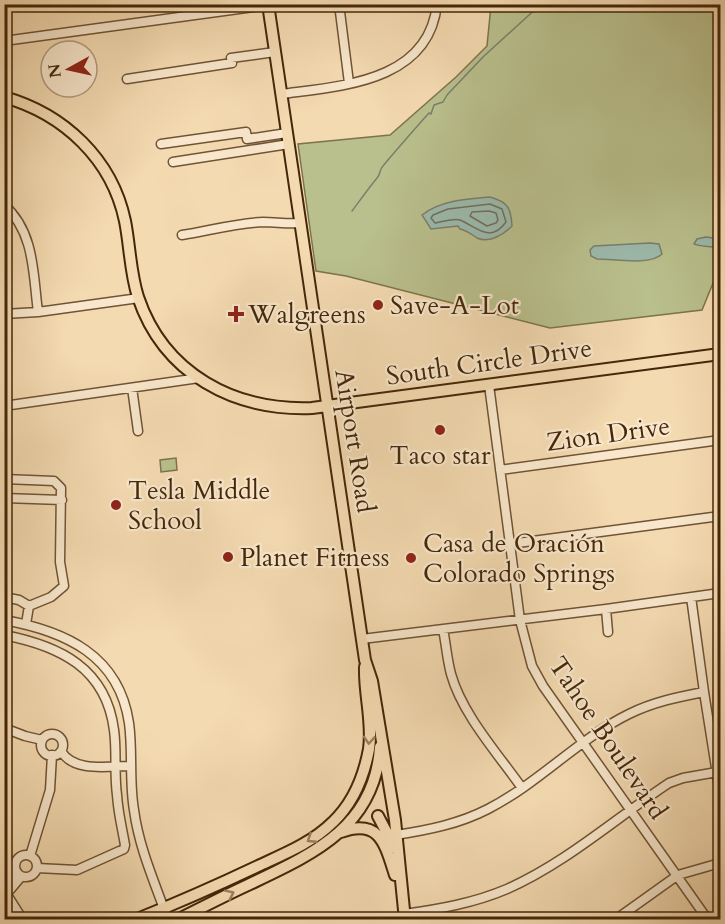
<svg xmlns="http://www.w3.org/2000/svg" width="725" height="924" font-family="Cardo,serif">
<rect width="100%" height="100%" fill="#f4dab1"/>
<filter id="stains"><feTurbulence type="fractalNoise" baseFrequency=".00333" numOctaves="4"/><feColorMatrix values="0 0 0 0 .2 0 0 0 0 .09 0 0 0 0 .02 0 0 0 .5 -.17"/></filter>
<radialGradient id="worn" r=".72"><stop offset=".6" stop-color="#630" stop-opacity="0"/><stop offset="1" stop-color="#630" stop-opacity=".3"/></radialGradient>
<path fill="#b9c08d" stroke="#7e744c" stroke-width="1.5" d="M 491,5 L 720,5 L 720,266 L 702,310 L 550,328 L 346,276 L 316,271 L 298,144 L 390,135 L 456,77 L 487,46 Z
M 176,458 L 177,470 L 161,472 L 160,460 Z"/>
<path fill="#9cbaad" stroke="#797f6c" stroke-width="1.5" d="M 490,197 C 508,202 511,208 512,226 C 504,234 489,244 477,238 C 471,234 468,231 460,229 L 458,226 L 431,229 L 422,215 C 441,200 468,199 490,197 Z
M 706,237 L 713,238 L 720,245 L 719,248 C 715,247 697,246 694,244 L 697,239 Z
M 650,243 L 659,244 L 662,254 C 650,266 614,259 597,259 L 591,256 L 590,250 L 594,246 Z"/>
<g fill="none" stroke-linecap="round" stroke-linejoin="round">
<path stroke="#70705c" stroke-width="1.5" d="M 490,204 L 502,209 L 506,222 C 490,244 477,227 460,220 C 454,218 442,222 435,223 L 431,218 L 433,215 L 448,209 Z
M 489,211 L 496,213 L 498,220 L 496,223 L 487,226 L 470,216 L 472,212 Z"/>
<path stroke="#797f6c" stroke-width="1.5" d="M 352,211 C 361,199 368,189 377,178 C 381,174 379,170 383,166 C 398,148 414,130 429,113 L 431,114 L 434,105 L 443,102 L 447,95 L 483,57 L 541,4"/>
<g stroke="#705434" stroke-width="11">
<path id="minor" d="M 339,4 L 349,83
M 4,41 L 268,5
M 127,79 L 232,63 L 231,58 L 275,52
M 282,94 C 341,86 429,82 437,4
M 161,144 L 246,132 L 247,139 L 287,133
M 173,162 L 289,144
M 4,205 C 35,232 33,275 38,312
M 182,235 C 208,231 236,223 263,222 C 276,222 287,224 300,223
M 4,314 L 38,312 L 139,298
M 489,385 L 520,620 L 532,666 L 543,686 L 708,920
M 132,388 L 138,431
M 4,406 L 199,378
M 500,470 L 720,440
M 4,479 L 54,481 L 61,488 L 60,562 L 64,586 L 51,597 L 29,606 L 26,624
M 4,498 L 62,500
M 510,544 L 720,516
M 4,597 L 19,600 L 29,606
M 691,597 L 704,692 L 720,793
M 606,609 L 608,632
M 4,620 C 65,631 119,655 129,723 C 133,752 129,781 134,810 C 139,848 155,883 168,920
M 443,629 C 446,644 447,659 451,674 C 462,714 498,754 522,788
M 4,635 C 60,646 106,668 114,730 C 117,751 114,773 117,795 C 118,812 122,828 125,845 L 124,849 L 77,870 L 37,868
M 362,639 L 606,609 L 720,593
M 4,728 L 25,736 L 42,740
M41 745a11 11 0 1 1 22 0a11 11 0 1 1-22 0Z
M 61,751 C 74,773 109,766 130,766
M 396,835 C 428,830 459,824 488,809 C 539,783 578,739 629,714 C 653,702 678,697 704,692
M15 866a11 11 0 1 1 22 0a11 11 0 1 1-22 0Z
M 30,856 L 50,790 L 52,755
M 4,885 L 17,872
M 4,897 L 21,877
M 4,898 L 9,898 L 23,920
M 4,901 L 12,920
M 404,914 C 440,909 474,903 507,889 C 566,863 616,818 669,783 L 683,778 L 717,772
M 615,920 L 678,875 L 720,863"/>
</g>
<g stroke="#44270a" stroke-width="14">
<path id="major" d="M 268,4 L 365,660 L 372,681 L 395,820 L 405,920
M 4,97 C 64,114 112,159 125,221 C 130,246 130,272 138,297 C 164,374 234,411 312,408 L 720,354
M 378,816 L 388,835 L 391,848
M 341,832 C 380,818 385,844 395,875
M 135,920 C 177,903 218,885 258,866 C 284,854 312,843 333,822 C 353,803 364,776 369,749 C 373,722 364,694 365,667
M 177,920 C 201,908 224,896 248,885 C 311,855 375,828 380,747"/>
</g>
<use href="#minor" stroke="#f8e7cc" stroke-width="8"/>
<use href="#major" stroke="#f4dab1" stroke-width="10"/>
</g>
<defs><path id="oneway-chevron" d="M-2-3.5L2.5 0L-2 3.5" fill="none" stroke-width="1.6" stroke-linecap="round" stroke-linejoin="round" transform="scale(1.5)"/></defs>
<g stroke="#9c805e">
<use href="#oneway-chevron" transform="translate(369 740) rotate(94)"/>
<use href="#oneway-chevron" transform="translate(311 839) rotate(147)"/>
<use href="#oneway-chevron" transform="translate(230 894) rotate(-26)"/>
</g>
<g fill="#8f2418" stroke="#f8e7cc" stroke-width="2">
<circle cx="378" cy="305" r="6"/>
<path d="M233 305h6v6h6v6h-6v6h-6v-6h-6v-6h6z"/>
<circle cx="440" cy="430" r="6"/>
<circle cx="116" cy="505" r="6"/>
<circle cx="228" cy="557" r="6"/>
<circle cx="411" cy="558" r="6"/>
</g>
<g text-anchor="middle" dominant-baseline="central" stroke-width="4.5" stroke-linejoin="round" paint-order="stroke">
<g font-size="26" fill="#44270a" stroke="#f8e7cc" text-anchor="start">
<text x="390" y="305">Save-A-Lot</text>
<text x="248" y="314">Walgreens</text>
<text x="440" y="455" text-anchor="middle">Taco star</text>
<text x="128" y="490">Tesla Middle<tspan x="128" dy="30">School</tspan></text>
<text x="423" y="543">Casa de Oración<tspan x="423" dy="30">Colorado Springs</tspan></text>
<text x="240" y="557">Planet Fitness</text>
</g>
<g font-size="26" fill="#44270a" stroke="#f8e7cc">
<text transform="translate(489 362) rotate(-8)">South Circle Drive</text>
<text transform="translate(608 434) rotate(-8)">Zion Drive</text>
<text transform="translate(355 441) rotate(81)">Airport Road</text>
<text transform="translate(608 738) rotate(56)">Tahoe Boulevard</text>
</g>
</g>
<rect width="725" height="924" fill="none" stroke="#f4dab1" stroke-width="24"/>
<rect x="6" y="6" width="713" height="912" fill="none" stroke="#44270a" stroke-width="3"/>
<rect x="12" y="12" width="701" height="900" fill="none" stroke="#44270a" stroke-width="1.5"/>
<g transform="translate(69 69) rotate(262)"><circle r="28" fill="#f8e7cc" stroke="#b09a7e" stroke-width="1.5"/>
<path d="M0-4.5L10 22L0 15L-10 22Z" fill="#8f2418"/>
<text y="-9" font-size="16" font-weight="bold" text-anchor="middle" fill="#44270a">N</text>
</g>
<rect width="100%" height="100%" filter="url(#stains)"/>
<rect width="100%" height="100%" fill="url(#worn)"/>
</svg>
